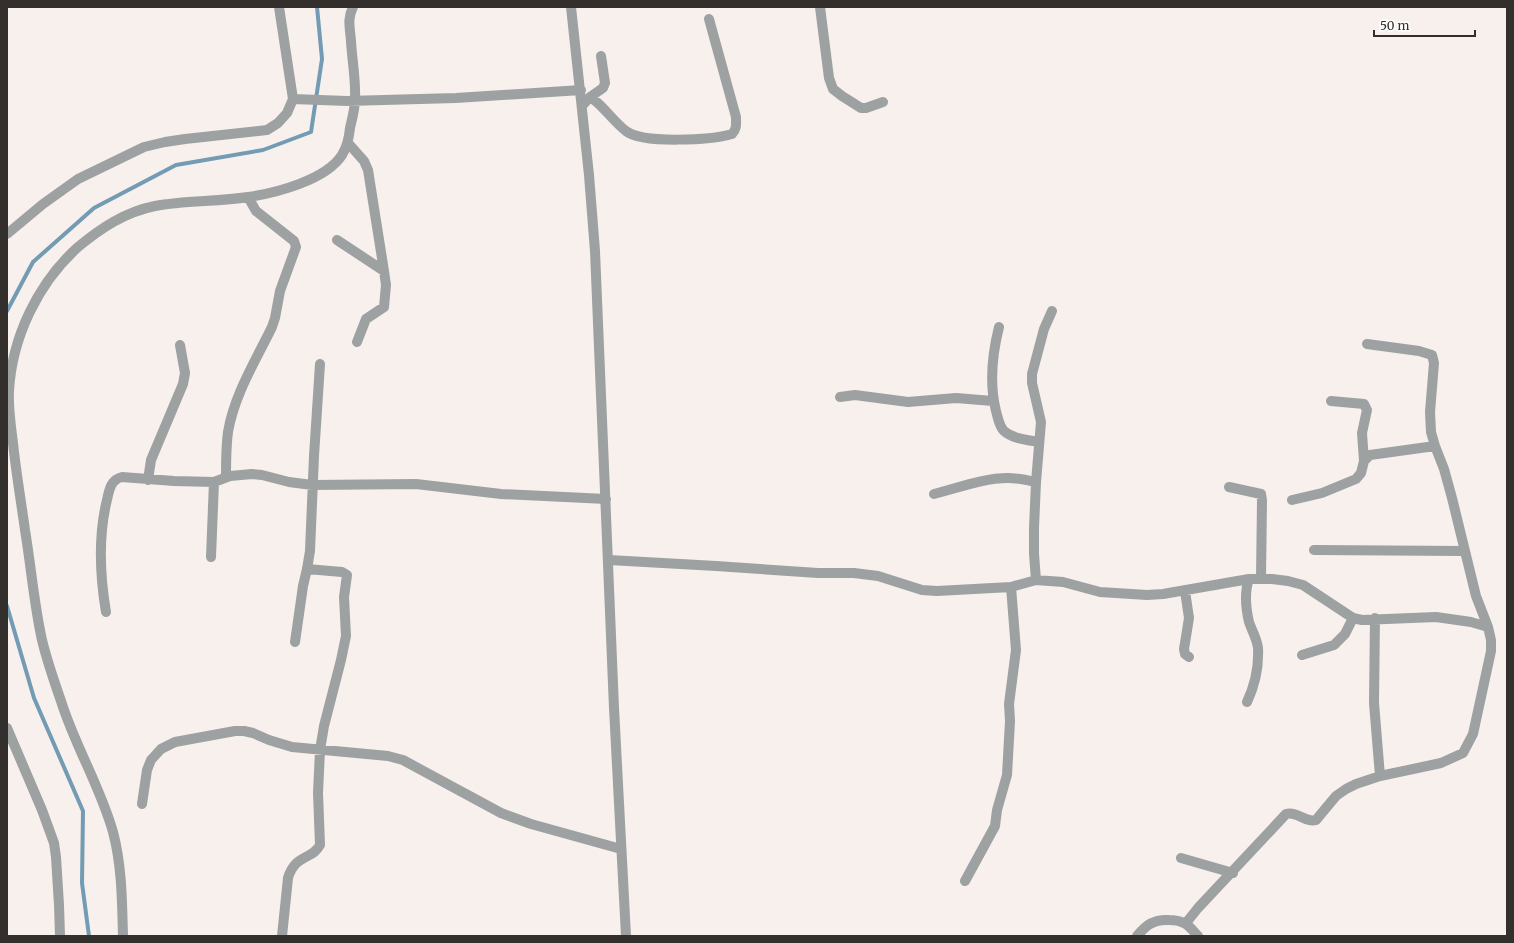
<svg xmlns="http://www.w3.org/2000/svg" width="1514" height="943" font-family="Merriweather,serif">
<rect width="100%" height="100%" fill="#f8f0ec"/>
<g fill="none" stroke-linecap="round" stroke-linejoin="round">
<path stroke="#739bb3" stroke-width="4" d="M 7,311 L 33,262 L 94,208 L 176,165 L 263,150 L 311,132 L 322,59 L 317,7
M 7,606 L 34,698 L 83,811 L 82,883 L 89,936"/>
<path stroke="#9da1a2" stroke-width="10" d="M 571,7 L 589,175 L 595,251 L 614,708 L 626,936
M 820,7 L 829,78 L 833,89 L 842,96 L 861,108 L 866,108 L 883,102
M 590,97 L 603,88 L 605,83 L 601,56
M 293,99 L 347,101 L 456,98 L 581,90
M 582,106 L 590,97 L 593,99 C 605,108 614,122 626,131 C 642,144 712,140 732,134 C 737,129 736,124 736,117 L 709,19
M 348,143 L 364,161 L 368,170 L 384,271 L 386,285 L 384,307 L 366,319 L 357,342
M 7,234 L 43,204 L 78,179 L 144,147 L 165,142 L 185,139 L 267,130 L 278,123 L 287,113 L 293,99 L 279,7
M 337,240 L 384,271
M 999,327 C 992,355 989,383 996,411 C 998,418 999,426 1004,431 C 1013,439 1028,440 1039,442
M 840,397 L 855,395 L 908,402 L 956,398 L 993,401
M 1331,401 L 1364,404 L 1367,410 L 1362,433 L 1364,461
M 226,477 C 226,462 226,447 228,432 C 234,395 256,360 272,327 L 275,318 L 280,291 L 296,247 L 294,241 L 256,211 L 248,197
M 148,480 L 151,460 L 183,384 L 185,373 L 180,345
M 1229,487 L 1261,494 L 1262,500 L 1261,579
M 934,494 C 958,488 983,478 1008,478 C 1017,478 1027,480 1036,482
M 1292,500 L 1322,493 L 1356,479 L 1361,473 L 1364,461 L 1370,455 L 1435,446
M 1314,550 L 1464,551
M 211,557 L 214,482
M 609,560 L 716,566 L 818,573 L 854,573 L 878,576 L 922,590 L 937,591 L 1011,587 L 1036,580 L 1063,582 L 1100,592 L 1147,595 L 1163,594 L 1249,579 L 1272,579 L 1288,581 L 1303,585 L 1353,618 L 1362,620 L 1436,617 L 1471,622 L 1488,627
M 1036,580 L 1034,554 L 1034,528 L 1036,482 L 1041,422 L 1032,383 L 1032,374 L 1044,329 L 1052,311
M 1185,591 L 1189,618 L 1184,649 L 1185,654 L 1189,657
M 106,612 C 100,576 98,540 106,504 C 109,493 109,480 122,477 L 174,481 L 214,482 L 230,476 L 252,474 L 262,475 L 289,482 L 312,485 L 416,484 L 501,494 L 606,499
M 1375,618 L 1374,703 L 1380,776
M 295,642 L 303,586 L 307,569 L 310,551 L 314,456 L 320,364
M 1302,655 L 1334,645 L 1345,634 L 1353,618
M 1247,702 C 1255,685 1259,667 1258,648 C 1257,639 1252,631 1249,622 C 1246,609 1244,593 1249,579
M 7,728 L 42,810 L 54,843 L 56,857 L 59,905 L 60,936
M 142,804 L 147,770 L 151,760 L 161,749 L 175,742 L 235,731 L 244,731 L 253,733 L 269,740 L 292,747 L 388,756 L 403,760 L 501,813 L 531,824 L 621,849
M 1181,858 L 1233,873
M 965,881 L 995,826 L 997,810 L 1007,775 L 1010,721 L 1009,704 L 1016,650 L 1011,587
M 1186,923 L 1198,908 L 1286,814 C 1297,811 1306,823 1316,820 L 1336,796 L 1346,789 L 1356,784 L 1380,776 L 1441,763 L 1463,753 L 1473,734 L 1491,651 L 1491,640 L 1488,627 L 1476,596 L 1452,498 L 1444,469 L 1435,446 L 1431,432 L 1430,412 L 1434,363 L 1432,355 L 1419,351 L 1367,344
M 123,936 C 122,901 122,866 113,832 C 100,786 75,746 61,701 C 54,681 47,661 42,640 C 34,604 31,566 25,530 C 21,501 16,472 13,443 C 11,426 8,408 9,391 C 12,337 38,283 78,247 C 101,228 125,212 155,206 C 185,200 217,202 248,197 C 276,193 326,180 342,155 C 347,147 349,138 350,128 C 352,119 355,109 355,99 C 356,80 352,60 351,41 C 350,28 347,19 353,7
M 282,936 L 288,878 C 295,854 312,860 320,845 L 318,793 L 320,750 L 324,726 L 341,660 L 346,636 L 344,597 L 347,575 L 342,572 L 307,569
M 1137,936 C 1146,925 1154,919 1169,920 C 1174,920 1180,921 1184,923 C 1189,925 1194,932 1198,936"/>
</g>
<rect width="1514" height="943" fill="none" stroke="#322f2d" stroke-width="16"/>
<path d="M1374 30v6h101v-6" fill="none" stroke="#322f2d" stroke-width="2"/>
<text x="1380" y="30" font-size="12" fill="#322f2d" stroke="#ffffff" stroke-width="3" paint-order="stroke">50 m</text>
</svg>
